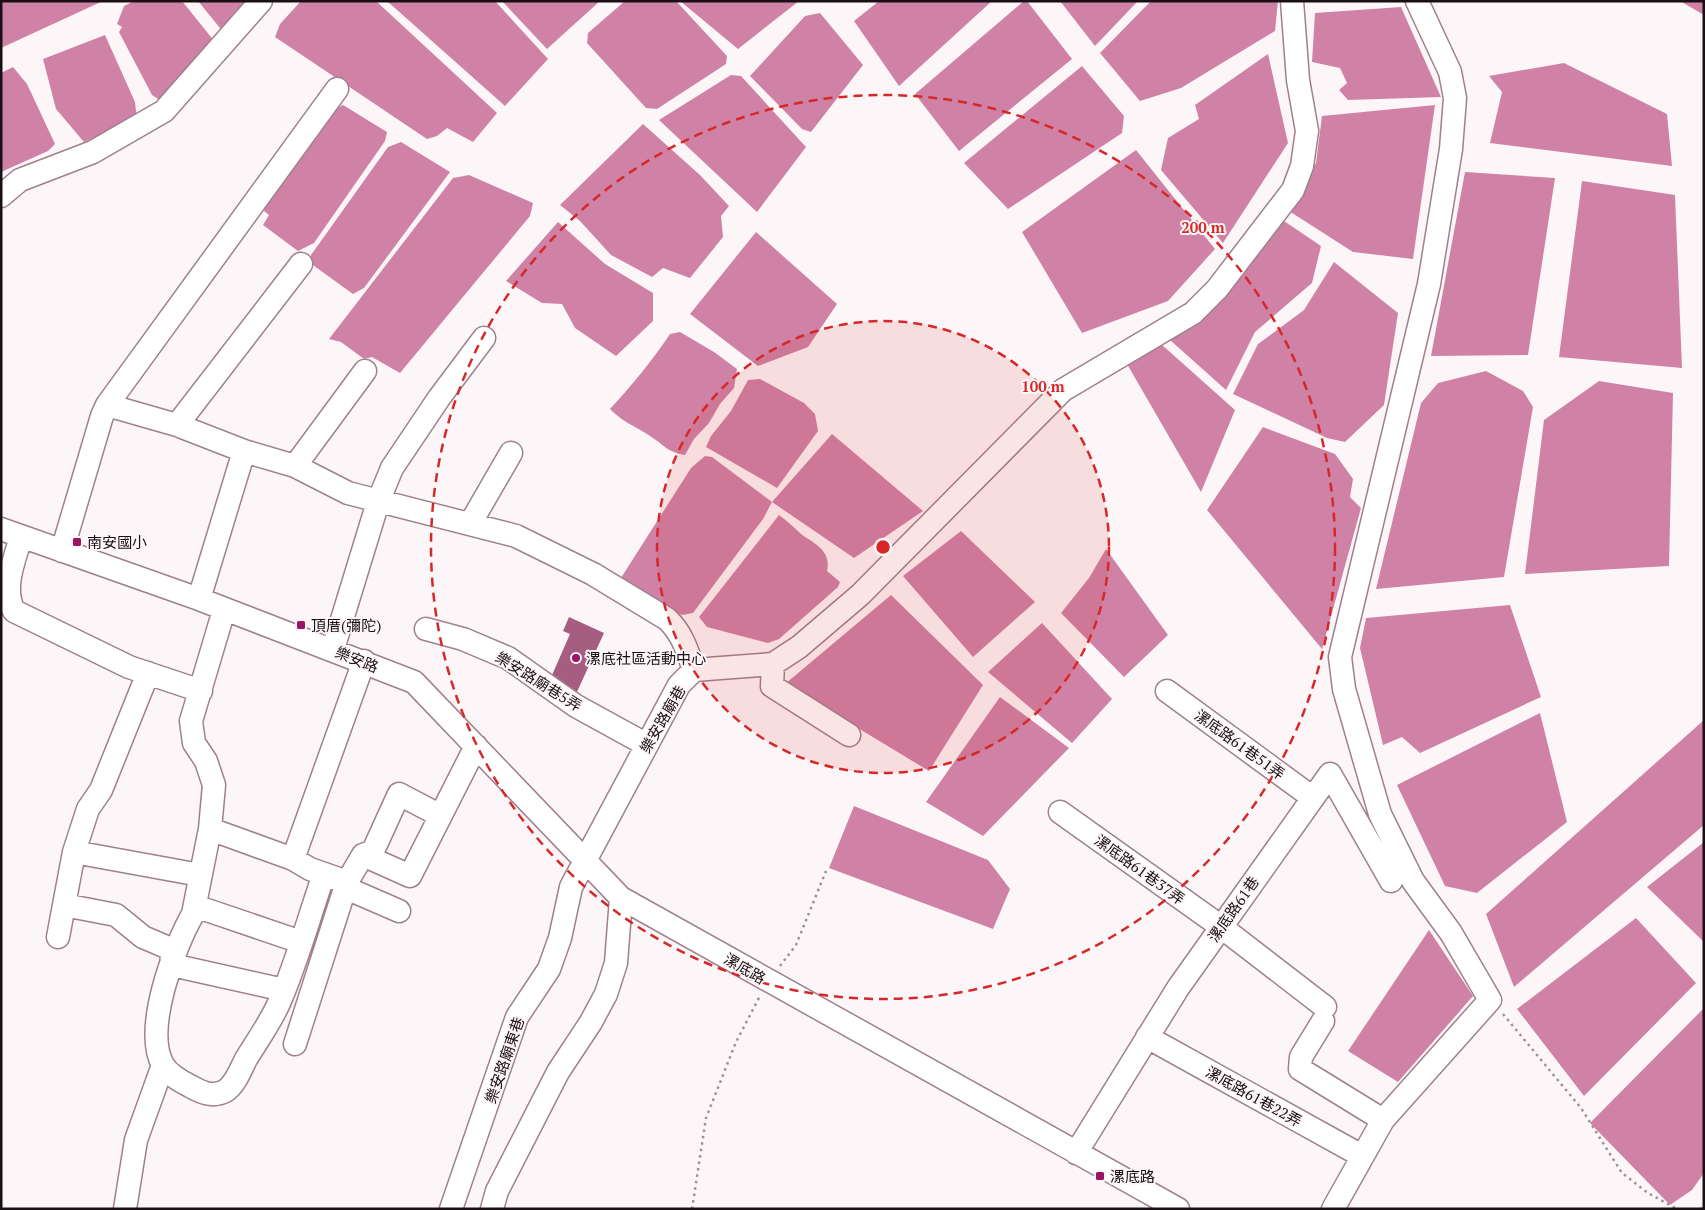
<svg xmlns="http://www.w3.org/2000/svg" width="1705" height="1210" font-family="'PT Serif','Noto Sans TC',serif">
<rect width="100%" height="100%" fill="#fdf6f9"/>
<path fill="#cf82a6" d="M 1,1 L 103,1 L 1,48 Z
M 134,1 L 182,1 L 215,42 L 163,102 L 152,95 L 119,32 L 122,27 L 117,24 L 124,6 Z
M 198,1 L 251,1 L 224,33 Z
M 301,1 L 376,1 L 497,113 L 473,142 L 447,128 L 437,136 L 427,139 L 275,37 L 280,24 Z
M 387,1 L 495,1 L 548,59 L 505,106 Z
M 502,1 L 600,1 L 547,49 Z
M 625,1 L 676,1 L 727,56 L 726,64 L 657,109 L 646,108 L 587,43 L 588,33 Z
M 680,1 L 799,1 L 738,49 Z
M 879,1 L 992,1 L 899,86 L 854,21 Z
M 1024,1 L 1027,1 L 1072,59 L 959,151 L 915,94 Z
M 1060,1 L 1138,1 L 1095,46 Z
M 1151,1 L 1278,1 L 1275,31 L 1181,88 L 1140,101 L 1100,53 Z
M 1681,1 L 1704,1 L 1704,15 L 1680,1 Z
M 1401,7 L 1441,97 L 1348,100 L 1339,90 L 1347,83 L 1340,68 L 1312,62 L 1315,13 Z
M 820,13 L 863,65 L 811,132 L 802,129 L 750,76 L 805,16 Z
M 105,35 L 135,102 L 137,120 L 84,142 L 56,109 L 43,59 Z
M 1268,54 L 1288,143 L 1223,243 L 1161,170 L 1168,138 L 1199,119 L 1195,105 Z
M 1564,63 L 1667,114 L 1672,166 L 1490,143 L 1502,92 L 1489,76 Z
M 1082,66 L 1124,116 L 1122,133 L 1008,209 L 964,163 Z
M 13,67 L 27,84 L 55,144 L 48,151 L 1,172 L 1,73 Z
M 731,75 L 741,76 L 806,147 L 757,212 L 659,120 Z
M 343,105 L 387,132 L 385,141 L 314,243 L 298,251 L 263,225 L 269,215 L 264,211 L 267,202 L 333,110 Z
M 1435,105 L 1413,259 L 1353,252 L 1289,211 L 1316,163 L 1322,116 Z
M 643,124 L 700,175 L 729,206 L 721,216 L 723,237 L 690,278 L 663,268 L 652,277 L 611,255 L 580,221 L 560,205 Z
M 401,142 L 450,172 L 364,288 L 353,294 L 310,263 L 311,255 L 388,147 Z
M 1136,150 L 1215,249 L 1168,301 L 1082,333 L 1022,232 Z
M 1465,172 L 1555,178 L 1528,355 L 1431,356 Z
M 469,175 L 533,203 L 530,216 L 400,373 L 372,357 L 364,359 L 341,342 L 329,339 L 453,178 Z
M 1582,181 L 1675,195 L 1682,368 L 1559,357 Z
M 1284,221 L 1321,246 L 1312,283 L 1255,332 L 1226,390 L 1170,340 Z
M 558,222 L 605,264 L 653,293 L 653,321 L 616,356 L 575,328 L 562,304 L 542,303 L 506,281 Z
M 756,232 L 837,304 L 808,347 L 758,366 L 690,314 Z
M 1334,262 L 1398,313 L 1384,405 L 1345,442 L 1327,438 L 1233,394 L 1258,344 L 1304,310 Z
M 680,332 L 714,352 L 737,369 L 734,388 L 720,404 L 709,423 L 694,439 L 685,455 C 667,452 664,445 650,436 C 634,425 625,424 610,409 C 632,385 652,361 670,334 Z
M 1161,344 L 1235,410 L 1201,492 L 1127,364 Z
M 1486,371 L 1523,391 L 1533,407 L 1504,577 L 1376,589 L 1421,403 L 1438,383 Z
M 760,379 L 804,403 L 815,414 L 818,431 L 777,488 L 706,447 L 711,436 L 731,411 L 748,380 Z
M 1599,381 L 1673,393 L 1669,566 L 1525,574 L 1544,420 Z
M 1263,427 L 1335,454 L 1353,479 L 1350,497 L 1361,508 L 1322,649 L 1207,510 Z
M 832,434 L 923,511 L 854,558 L 772,502 L 763,519 L 693,613 L 682,615 L 619,581 L 691,468 L 705,456 L 712,457 L 772,502 Z
M 779,515 C 787,521 794,527 801,534 C 813,543 832,550 827,571 L 840,582 L 838,587 L 779,639 L 768,643 L 707,627 L 699,617 Z
M 961,531 L 1035,602 L 973,657 L 903,576 Z
M 1106,549 L 1168,635 L 1124,677 L 1061,613 L 1089,578 Z
M 891,595 L 983,685 L 929,771 L 785,684 Z
M 1510,605 L 1541,697 L 1420,753 L 1402,737 L 1383,745 L 1360,648 L 1366,618 Z
M 1042,623 L 1112,699 L 1072,743 L 988,672 Z
M 1000,697 L 1069,748 L 983,836 L 926,802 Z
M 1540,713 L 1567,822 L 1477,893 L 1445,886 L 1397,785 Z
M 1704,720 L 1704,825 L 1514,987 L 1486,914 Z
M 854,806 L 988,860 L 1010,889 L 993,929 L 829,868 Z
M 1704,842 L 1704,942 L 1647,887 Z
M 1636,918 L 1696,983 L 1584,1096 L 1517,1009 Z
M 1429,930 L 1473,996 L 1398,1082 L 1348,1051 Z
M 1704,1008 L 1704,1173 L 1692,1190 L 1670,1205 L 1590,1123 Z"/>
<path fill="#a65d81" d="M 569,617 L 604,633 L 576,694 L 549,682 L 570,634 L 563,631 Z"/>
<g fill="none" stroke-linecap="round" stroke-linejoin="round">
<g stroke="#9f818e" stroke-width="25">
<path id="minor" d="M 1,196 L 20,180 L 93,152 L 164,111 L 261,1
M 107,405 L 177,425 L 244,451 L 295,466 L 348,493 L 516,536 L 593,574 L 667,619 C 682,633 687,650 694,670
M 177,425 L 301,264
M 295,466 L 365,371
M 470,524 L 511,453
M 1,529 L 199,599 L 414,682 L 621,898 L 1178,1209
M 21,537 C 14,561 2,588 14,611 L 129,667 L 201,691
M 62,551 L 102,416 L 107,405 L 337,89
M 199,599 L 244,451
M 224,610 L 191,721 L 194,743 L 206,761 L 214,785 L 210,829 L 193,914 C 174,947 143,1030 163,1065 C 169,1075 180,1081 190,1086 C 201,1092 212,1098 225,1091 C 235,1085 241,1069 246,1059 C 257,1041 270,1023 279,1003 C 297,962 309,917 324,874
M 426,629 L 463,639 L 508,658 L 576,706 L 647,745
M 333,649 L 378,502 L 392,468 L 439,398 L 484,338
M 773,664 L 799,647 L 860,595 L 1063,390 L 1193,313 L 1217,289 L 1293,190 L 1302,166 L 1307,131 L 1298,80 L 1292,1
M 1167,691 L 1313,798
M 1060,812 L 1220,926 L 1325,1007
M 210,829 L 293,859 L 310,869 L 347,882 L 353,891 L 399,911
M 74,852 L 200,875
M 363,855 L 410,876 L 476,746
M 293,859 L 364,661
M 64,905 L 116,915 L 143,937 L 171,949 L 172,965 L 284,990
M 195,906 L 301,942
M 58,937 L 74,852 L 88,809 L 101,790 L 148,673
M 1323,1021 L 1301,1057 L 1300,1069 L 1383,1120
M 1147,1037 L 1362,1156
M 295,1044 L 347,882 L 363,855 L 373,851 L 399,794 L 439,815
M 1076,1153 L 1178,988 L 1330,774 L 1391,881
M 125,1209 L 136,1140 L 163,1065
M 451,1209 L 517,1017 L 549,969 L 560,938 L 571,887 L 679,685 L 694,670 L 773,664 L 772,686 L 849,735
M 492,1209 L 497,1191 L 558,1072 L 591,1022 L 606,994 L 616,963 L 621,898
M 1333,1209 L 1383,1120 L 1490,1000 L 1451,933 L 1413,881 L 1380,814 L 1344,689 L 1340,657 L 1429,284 L 1451,149 L 1455,98 L 1450,72 L 1417,1"/>
</g>
<path stroke="#9b9296" stroke-width="2.5" stroke-dasharray="2.5 4" stroke-linecap="butt" d="M 780,966 L 796,945 L 826,871
M 1503,1014 L 1581,1108 L 1622,1173 L 1648,1193 L 1677,1209
M 692,1209 L 706,1118 L 736,1042 L 760,996
M 1700,1209 L 1704,1208"/>
<use href="#minor" stroke="#fff" stroke-width="22"/>
</g>
<circle cx="883" cy="547" r="226" fill="#d62828" fill-opacity=".12"/>
<g fill="none" stroke="#d62828" stroke-width="2.5" stroke-dasharray="9 6">
<circle cx="883" cy="547" r="226"/>
<circle cx="883" cy="547" r="452"/>
</g>
<g fill="#9a1365" stroke="#fdf6f9" stroke-width="2">
<rect x="72" y="537" width="10" height="10" rx="2.5"/>
<rect x="296" y="620" width="10" height="10" rx="2.5"/>
<circle cx="576" cy="658" r="5"/>
<rect x="1095" y="1171" width="10" height="10" rx="2.5"/>
</g>
<g text-anchor="middle" dominant-baseline="central" stroke-width="4" stroke-linejoin="round" paint-order="stroke">
<g font-size="15" fill="#1a0f14" stroke="#fdf6f9" text-anchor="start">
<text x="87" y="542">南安國小</text>
<text x="311" y="625">頂厝(彌陀)</text>
<text x="586" y="658">漯底社區活動中心</text>
<text x="1110" y="1176">漯底路</text>
</g>
<g font-size="15" fill="#1a0f14" stroke="#fdf6f9">
<text transform="translate(357 659) rotate(22)">樂安路</text>
<text transform="translate(539 681) rotate(32)">樂安路廟巷5弄</text>
<text transform="translate(662 719) rotate(-60)">樂安路廟巷</text>
<text transform="translate(1240 744) rotate(36)">漯底路61巷51弄</text>
<text transform="translate(1140 869) rotate(36)">漯底路61巷37弄</text>
<text transform="translate(1233 909) rotate(-55)">漯底路61巷</text>
<text transform="translate(745 968) rotate(30)">漯底路</text>
<text transform="translate(504 1060) rotate(-71)">樂安路廟東巷</text>
<text transform="translate(1254 1096) rotate(29)">漯底路61巷22弄</text>
</g>
</g>
<circle cx="883" cy="547" r="8" fill="#d62828" stroke="#fdf6f9" stroke-width="2.5"/>
<g font-size="15" text-anchor="middle" font-weight="bold" fill="#d62828" stroke="#fdf6f9" stroke-width="4" stroke-linejoin="round" paint-order="stroke">
<text x="1203" y="233">200 m</text>
<text x="1043" y="392">100 m</text>
</g>
<rect width="1705" height="1210" fill="none" stroke="#1a0f14" stroke-width="5"/>
</svg>
